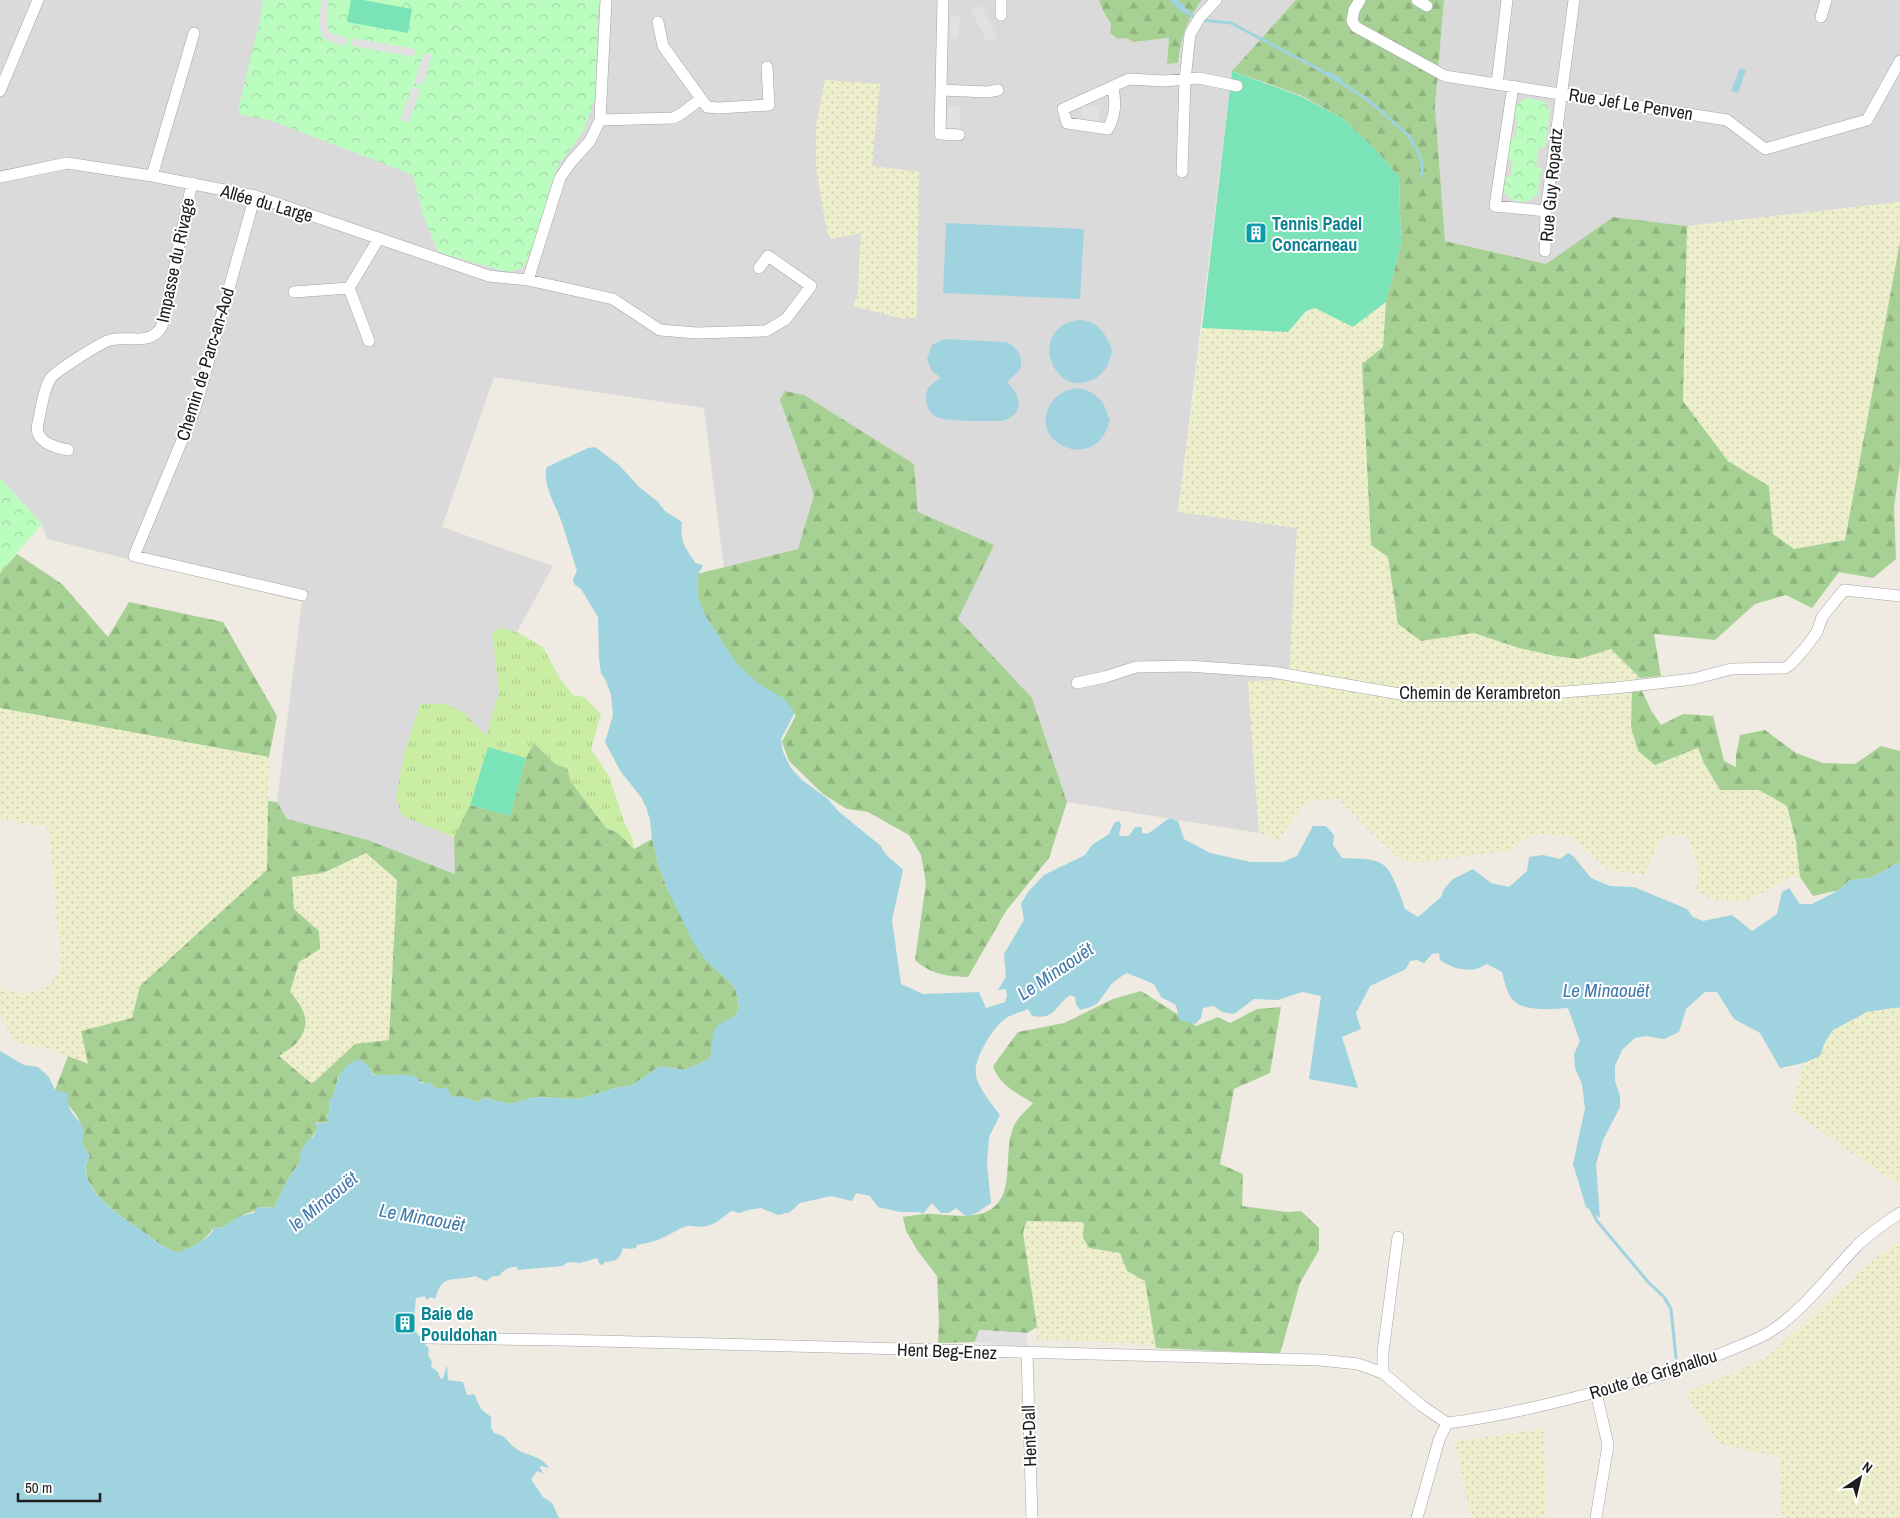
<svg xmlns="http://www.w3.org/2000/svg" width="1900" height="1518" font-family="'Archivo Narrow',sans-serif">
<defs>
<pattern id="farmland-dots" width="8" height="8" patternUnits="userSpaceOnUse" patternTransform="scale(1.25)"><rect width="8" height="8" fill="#edefcc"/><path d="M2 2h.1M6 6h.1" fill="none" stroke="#cbccaf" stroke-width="1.8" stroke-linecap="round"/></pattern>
<pattern id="grass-tufts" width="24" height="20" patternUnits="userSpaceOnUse" patternTransform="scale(1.25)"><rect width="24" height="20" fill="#caeda4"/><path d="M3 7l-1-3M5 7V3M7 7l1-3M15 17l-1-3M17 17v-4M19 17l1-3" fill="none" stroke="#adcb8d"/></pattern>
<pattern id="forest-firs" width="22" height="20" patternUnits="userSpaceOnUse" patternTransform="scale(1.25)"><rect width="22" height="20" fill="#a7d194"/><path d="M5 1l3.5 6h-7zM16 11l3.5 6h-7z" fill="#8fb37f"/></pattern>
<pattern id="park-crowns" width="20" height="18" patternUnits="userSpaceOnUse" patternTransform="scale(1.25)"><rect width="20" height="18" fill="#bbfdbf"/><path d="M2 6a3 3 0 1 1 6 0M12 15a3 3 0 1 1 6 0" fill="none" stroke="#a0d8a4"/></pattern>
</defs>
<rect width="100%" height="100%" fill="#efeae2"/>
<path fill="#dbdada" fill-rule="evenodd" d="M 0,0 L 1099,0 L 1103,11 L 1111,24 L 1133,42 L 1169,38 L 1167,64 L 1178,63 L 1181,41 L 1186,23 L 1202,0 L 1296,0 L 1232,71 L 1178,512 L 1297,527 L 1289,680 L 1248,682 L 1259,833 L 1067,802 L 1032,698 L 957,619 L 994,545 L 918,512 L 914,463 L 780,400 L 814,495 L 798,549 L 724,568 L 704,408 L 494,377 L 442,527 L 553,566 L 517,632 L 500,628 L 498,668 L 499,691 L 486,736 L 465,713 L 402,815 L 454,837 L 456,874 L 368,840 L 287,819 L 277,802 L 302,602 L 47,539 L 42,524 L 0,478 ZM 825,80 L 872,166 L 918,172 L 854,301 L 858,293 L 861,232 L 816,127 Z
M 1444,0 L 1900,0 L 1900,202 L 1687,226 L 1613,217 L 1546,264 L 1445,241 L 1435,107 Z"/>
<path fill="url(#farmland-dots)" d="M 825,80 L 880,84 L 872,166 L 919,172 L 917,317 L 904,319 L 853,306 L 858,293 L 861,233 L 831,239 L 827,232 L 816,168 L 816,127 Z
M 1900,202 L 1900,242 L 1845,540 L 1794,549 L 1773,535 L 1769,486 L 1728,461 L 1683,401 L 1687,226 Z
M 1386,302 L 1383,347 L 1362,364 L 1371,545 L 1388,556 L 1398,624 L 1421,641 L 1474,632 L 1519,648 L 1555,656 L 1579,659 L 1611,649 L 1640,678 L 1632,692 L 1631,727 L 1639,751 L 1655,765 L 1698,748 L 1704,763 L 1720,790 L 1759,790 L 1787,806 L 1796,841 L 1800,877 L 1787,878 L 1754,898 L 1731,902 L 1710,899 L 1697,891 L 1698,863 L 1687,837 L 1671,834 L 1660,840 L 1644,875 L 1610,870 L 1569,836 L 1532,834 L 1511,850 L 1416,863 L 1395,855 L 1337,798 L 1306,802 L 1278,840 L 1259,833 L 1248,681 L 1289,680 L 1297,528 L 1178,512 L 1202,328 L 1288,332 L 1306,311 L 1315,308 L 1353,326 Z
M 0,708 L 269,757 L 267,870 L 140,986 L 132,1019 L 81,1031 L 88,1065 L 50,1049 L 15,1042 L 0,1013 L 0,988 L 25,994 L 50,986 L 61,967 L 49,828 L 0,819 Z
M 366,853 L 397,880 L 389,1041 L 355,1044 L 312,1084 L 279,1055 L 298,1041 L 302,1006 L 290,992 L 299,962 L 319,931 L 294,909 L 292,877 L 323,873 Z
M 1900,988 L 1900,1182 L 1897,1184 L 1791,1110 L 1804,1063 L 1820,1056 L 1825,1042 L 1833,1030 L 1867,1012 Z
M 1027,1221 L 1085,1222 L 1083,1238 L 1120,1253 L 1127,1271 L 1145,1281 L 1156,1348 L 1145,1344 L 1037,1339 L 1037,1327 L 1023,1232 Z
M 1900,1242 L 1900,1518 L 1781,1518 L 1780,1457 L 1720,1444 L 1685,1393 L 1765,1359 L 1874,1259 Z
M 1544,1429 L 1546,1518 L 1471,1518 L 1455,1441 Z"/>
<path fill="url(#grass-tufts)" d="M 500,628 L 517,632 L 543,647 L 559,677 L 573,695 L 584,697 L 601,714 L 591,749 L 609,776 L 625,824 L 632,837 L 634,849 L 618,833 L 606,828 L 571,782 L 567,768 L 555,764 L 534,743 L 526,758 L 488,747 L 470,805 L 454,837 L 402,816 L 396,797 L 405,751 L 420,704 L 446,704 L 465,713 L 486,736 L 499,691 L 492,632 Z"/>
<path fill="url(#forest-firs)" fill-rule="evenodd" d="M 1099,0 L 1202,0 C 1185,23 1182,35 1178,63 L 1167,64 L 1169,38 L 1133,42 L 1127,38 L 1118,39 L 1110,33 L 1111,24 L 1103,11 Z
M 1296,0 L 1444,0 L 1435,107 L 1445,241 L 1546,264 L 1613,217 L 1687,226 L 1683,401 L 1728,461 L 1769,486 L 1773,534 L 1794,549 L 1845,540 L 1900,242 L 1900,464 L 1894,508 L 1896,559 L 1873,578 L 1839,572 L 1812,608 L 1786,595 L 1755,604 L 1715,640 L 1654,634 L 1661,676 L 1640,678 L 1611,649 L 1579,659 L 1555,656 L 1519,648 L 1474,633 L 1421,641 L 1398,624 L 1388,557 L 1371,545 L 1362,364 L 1383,347 L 1386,302 L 1401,243 L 1399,177 L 1378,152 L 1341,117 L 1300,95 L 1232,71 Z
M 785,391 L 804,395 L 914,464 L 918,512 L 994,545 L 958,619 L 1032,698 L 1067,802 L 1049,858 L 1006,911 L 968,977 C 949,977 930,974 915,960 L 926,883 L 921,855 L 909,835 L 868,812 L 847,809 L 823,794 L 789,761 L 782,742 L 796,715 L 716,662 L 689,576 L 798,549 L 814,495 L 780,400 Z
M 17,554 L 62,584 L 108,637 L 129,602 L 223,622 L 277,716 L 269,757 L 0,708 L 0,573 Z
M 1642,691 L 1651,710 L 1661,725 L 1683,714 L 1713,716 L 1724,761 L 1736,767 L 1736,755 L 1740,735 L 1765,730 L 1796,753 L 1823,763 L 1855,764 L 1881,746 L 1900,751 L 1900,862 L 1870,878 L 1850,880 L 1839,890 L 1813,896 L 1800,877 L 1796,841 L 1787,806 L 1759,790 L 1720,790 L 1704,763 L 1698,748 L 1655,765 L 1638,751 L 1631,727 L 1632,692 Z
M 534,743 L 555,764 L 567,768 L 571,782 L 606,828 L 618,833 L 634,849 L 652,839 L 659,867 L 668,890 L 706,961 L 728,980 L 736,991 L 739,1008 L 736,1015 C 728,1020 715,1027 713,1038 C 711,1045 712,1052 710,1059 L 684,1070 L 660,1066 L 631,1086 L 620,1087 L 577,1099 L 534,1097 L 511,1104 L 488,1099 L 486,1097 L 478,1102 C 467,1099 466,1096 452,1097 L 445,1088 L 435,1088 L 430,1083 C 416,1083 410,1077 398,1075 C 390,1074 381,1077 373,1074 L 370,1068 L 338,1077 L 333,1098 L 330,1099 L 329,1113 L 327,1116 L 329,1122 L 315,1123 L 318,1129 L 303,1148 L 299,1163 L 288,1179 L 274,1208 L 262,1207 C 253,1212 251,1212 243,1215 C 232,1220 225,1230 212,1229 C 210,1237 184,1254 176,1252 C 171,1251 151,1239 148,1235 C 128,1221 70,1186 90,1156 L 82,1143 C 89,1122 67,1105 55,1090 L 68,1056 L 88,1064 L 81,1031 L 132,1018 L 140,986 L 267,870 L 268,801 L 277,802 L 287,819 L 368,840 L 455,874 L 454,837 L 470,805 L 510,816 L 526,758 ZM 366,853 L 397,880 L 389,1040 L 355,1044 L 312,1084 L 279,1056 C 285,1051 294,1047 298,1041 C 313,1022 303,1007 290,992 L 299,962 L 320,949 L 319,931 L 294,909 L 292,877 L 323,873 Z
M 1141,991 L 1196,1026 L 1218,1017 L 1230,1023 L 1257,1009 L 1281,1007 L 1270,1073 L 1234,1089 L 1220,1164 L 1243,1174 L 1242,1206 L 1287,1212 L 1301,1211 L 1319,1228 L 1319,1250 L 1300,1283 L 1280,1354 L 1156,1348 L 1145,1281 L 1127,1271 L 1120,1253 L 1089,1248 L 1083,1238 L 1084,1222 L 1027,1221 L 1023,1232 L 1037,1327 L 1027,1333 L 980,1330 L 975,1342 L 938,1343 L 939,1321 L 937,1276 L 917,1250 L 906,1231 L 903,1217 C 912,1216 923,1213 933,1214 C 950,1215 966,1218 983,1213 C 1020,1201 1000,1151 1015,1124 C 1019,1116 1027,1110 1033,1103 C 1018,1094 998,1084 993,1066 L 1018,1032 L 1064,1023 L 1113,999 Z"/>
<path fill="url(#park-crowns)" d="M 263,0 L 599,0 L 595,99 L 584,130 L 558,166 L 552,182 L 534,248 L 523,268 L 506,272 L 438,252 L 423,215 L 413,175 L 270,120 L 241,115 L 238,110 L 261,16 Z
M 1528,98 L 1545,102 L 1550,110 L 1545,147 L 1539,147 L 1536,167 L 1542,168 L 1537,195 C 1526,206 1513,203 1504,192 L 1505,176 L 1511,177 L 1513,162 L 1508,160 L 1511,137 L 1516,138 L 1517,118 L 1513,117 C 1515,107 1518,100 1528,98 Z
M 0,478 L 42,524 L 0,573 Z"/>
<path fill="#7be3b8" d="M 351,0 L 363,0 L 412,9 L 408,33 L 347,22 Z
M 1232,71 L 1300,96 L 1341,117 L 1378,152 L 1399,177 L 1401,243 L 1386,302 L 1353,327 L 1315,308 L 1306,311 L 1288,332 L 1202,328 Z
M 488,747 L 526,758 L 510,816 L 470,805 Z"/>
<path fill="#e1e1e1" d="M 321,0 L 328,0 L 327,27 L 331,33 L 348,38 L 346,46 L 333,43 L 322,37 L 319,26 Z
M 981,5 L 997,37 L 987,42 L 971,10 Z
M 951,15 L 960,16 L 958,38 L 950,37 Z
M 353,38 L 415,49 L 414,57 L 351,46 Z
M 424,53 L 432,55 L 423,85 L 414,83 Z
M 413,86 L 421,89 L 408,123 L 400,120 Z
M 948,106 L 961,107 L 960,128 L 946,128 Z
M 1083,106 L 1100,106 L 1097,125 L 1080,122 Z
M 979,1330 L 1027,1333 L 1027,1347 L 975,1342 Z"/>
<path fill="#9fd3e0" d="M 1740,68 L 1746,70 L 1738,93 L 1731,91 Z
M 946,223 L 1084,229 L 1080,299 L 943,293 Z
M 1080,320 C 1102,322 1108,338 1113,354 L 1111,354 C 1109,365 1104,374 1094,379 C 1052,401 1026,326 1080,320 Z
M 944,339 L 1006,342 C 1018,347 1027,361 1017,373 C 1014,376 1010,379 1007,382 C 1021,395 1026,414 1002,421 C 989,421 946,422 937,417 C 929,413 926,406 926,398 C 926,387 932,383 941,378 L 932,371 L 927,359 L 932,345 Z
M 1077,388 C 1094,390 1106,401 1108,418 L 1110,418 C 1100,475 1025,445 1051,403 C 1057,394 1066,390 1077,388 Z
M 595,447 L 619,465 L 639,487 L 657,501 L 665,511 L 682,522 C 680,533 682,543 688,552 C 691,557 693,558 695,563 L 703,565 L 698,575 L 698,597 L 704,613 L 737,664 L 759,684 L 785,699 L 793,710 L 794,714 L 781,739 L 783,752 L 791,768 L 802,780 L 828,799 L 838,811 L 881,846 C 885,857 896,862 903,870 L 892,920 L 901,984 L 923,994 L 979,992 L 986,1008 L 1005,1002 L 1007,996 L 1006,989 L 998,990 L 1006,977 L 1004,954 L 1024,920 L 1021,904 L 1028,892 L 1044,875 L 1085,855 L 1092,845 L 1109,834 L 1114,823 L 1119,821 L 1121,824 L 1119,836 L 1129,836 L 1135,827 L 1142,827 L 1142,833 L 1147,834 C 1155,830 1161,823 1170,818 L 1178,821 L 1184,839 L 1210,853 L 1251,862 L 1283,862 L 1297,856 L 1313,826 L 1326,826 L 1334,835 L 1333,845 L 1342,858 C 1355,859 1374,857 1385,866 C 1392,872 1402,899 1405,909 L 1418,917 L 1441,897 L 1444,889 L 1453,879 L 1473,869 L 1491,883 L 1509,887 L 1527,871 L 1529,857 L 1543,855 L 1560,859 L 1568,853 L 1574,857 L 1591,878 L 1610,886 L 1634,887 L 1687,909 L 1693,917 L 1703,921 L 1732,915 L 1752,931 L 1777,914 L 1782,892 L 1789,888 L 1800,904 L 1812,904 L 1839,890 L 1850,880 L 1870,878 L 1900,862 L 1900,1007 L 1867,1012 L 1833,1030 L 1825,1042 L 1820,1056 L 1804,1063 L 1780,1068 L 1760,1033 L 1734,1019 L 1717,992 L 1705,992 L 1686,1009 L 1679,1032 L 1664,1039 L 1646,1036 L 1635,1038 L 1622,1050 L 1615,1066 L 1615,1081 L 1620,1096 L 1620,1107 L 1603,1140 L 1596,1164 L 1600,1218 L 1586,1207 L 1573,1164 L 1585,1108 L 1582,1084 L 1575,1068 L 1574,1054 L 1580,1041 L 1568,1008 C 1554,1009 1525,1012 1514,1001 C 1507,995 1504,980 1502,972 L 1487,964 C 1472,974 1455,970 1440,960 L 1439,953 L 1432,954 L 1424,963 L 1417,960 L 1410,961 L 1406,969 L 1370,986 L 1356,1013 L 1361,1029 L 1342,1037 L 1358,1088 L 1309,1079 L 1321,996 L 1302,992 L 1278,1000 L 1254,999 L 1234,1014 L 1222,1012 L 1214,1006 L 1203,1008 L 1201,1018 L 1195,1024 L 1179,1020 L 1176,1005 L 1161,997 L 1154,984 L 1127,973 C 1120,977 1112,982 1108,989 C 1097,1003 1100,1005 1080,1010 L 1076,1004 L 1075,997 L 1070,995 C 1054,1007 1055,1020 1032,1016 L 1028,1009 C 1021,1012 1012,1014 1006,1018 C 993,1027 973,1059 976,1075 C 978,1088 993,1105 1000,1115 L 989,1137 L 987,1164 L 991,1203 L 978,1212 L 967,1217 L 956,1208 L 949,1213 L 941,1213 L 932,1203 L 923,1214 L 919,1212 L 900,1212 L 878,1207 L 870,1196 L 856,1193 L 852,1201 L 831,1196 L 800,1203 L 790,1212 L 778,1215 L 761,1208 L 748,1210 L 740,1213 L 731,1211 C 720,1219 715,1226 700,1227 C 696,1227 692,1225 688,1226 C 683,1226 666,1237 660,1239 C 653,1242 645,1243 637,1245 L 636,1248 L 629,1249 L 623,1248 C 618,1262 617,1260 604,1262 L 604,1264 L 600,1265 L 597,1258 L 580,1263 L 569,1262 L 562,1266 L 518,1270 L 517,1267 C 509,1267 504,1269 499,1276 L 493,1276 L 486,1281 L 475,1276 C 454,1283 443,1271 435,1299 L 431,1297 L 426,1300 L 425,1296 L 416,1298 L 413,1328 L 429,1349 L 428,1355 L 432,1362 L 431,1367 L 438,1372 L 440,1378 L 443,1379 L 447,1365 L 448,1380 L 463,1382 L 467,1395 L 474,1394 L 481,1409 L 491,1417 L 491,1427 L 494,1433 C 510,1438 504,1439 514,1447 C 524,1456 542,1455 549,1468 L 541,1466 L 540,1468 L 544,1474 L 537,1471 L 531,1479 L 543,1497 L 552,1503 L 559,1518 L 0,1518 L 0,1051 L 24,1065 L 38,1067 L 49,1077 L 55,1090 L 68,1093 C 68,1097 68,1102 69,1106 C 73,1122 90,1121 82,1143 L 90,1156 C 69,1186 128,1221 148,1235 C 151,1239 171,1251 176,1252 C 181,1253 208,1239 211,1233 C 213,1231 213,1228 214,1226 L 220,1229 L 240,1216 L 254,1213 L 257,1207 L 274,1208 L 288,1179 L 299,1163 L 299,1157 L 303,1148 L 308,1140 L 313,1137 L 318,1129 L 314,1124 L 329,1122 L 327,1118 L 329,1113 L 330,1098 L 333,1098 C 337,1080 340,1064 360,1059 L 370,1068 L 373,1075 L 410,1075 L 419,1078 L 420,1083 L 430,1083 L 436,1088 L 447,1088 L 452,1097 C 466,1096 467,1099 478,1102 L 486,1097 L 488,1099 L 511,1104 L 534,1097 L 577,1099 L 620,1087 L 631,1086 L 660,1066 L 684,1070 L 710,1059 C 712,1051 712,1031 716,1028 C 720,1022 730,1019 736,1015 L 739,1008 L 736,991 L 728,980 L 706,961 L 694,944 L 668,890 L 659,867 L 652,839 L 650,820 L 646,807 L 641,797 L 621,772 L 605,742 L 613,715 L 611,695 L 606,681 L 601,673 L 599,659 L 598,617 L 581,589 L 574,584 L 573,579 L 577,571 C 572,555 567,539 562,523 C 557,508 541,482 547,467 L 588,448 Z"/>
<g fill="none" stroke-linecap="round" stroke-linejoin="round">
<path stroke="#9fd3e0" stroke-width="3" d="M 1171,0 L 1186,13
M 1175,0 L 1196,19
M 1202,20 L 1231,23 L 1322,71 L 1362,96 L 1379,109 L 1409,136 L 1417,150 L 1422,162 L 1422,176
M 1329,73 L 1341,80
M 1591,1209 L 1597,1221 L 1649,1283 L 1664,1297 L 1671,1309 L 1676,1358"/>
<g stroke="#a4a4a4" stroke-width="12">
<path id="minor" d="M 943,0 L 940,134 L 959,135
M 1001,0 L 1001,15
M 1360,0 L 1354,10 L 1352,21 L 1356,27 L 1445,76 L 1727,120 L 1765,149 L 1867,120 L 1900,61
M 1417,0 L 1427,6
M 1821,17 L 1826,0
M 658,22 L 663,46 L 707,107 L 718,108 L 769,105 L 767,67
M 1497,84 L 1507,0
M 1513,86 L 1495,206 L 1546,211
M 1112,87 C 1117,100 1115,116 1108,129 L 1067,123 L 1063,109 L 1129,79 L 1164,81 L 1199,78 L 1237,86
M 941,90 L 988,92 L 998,90
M 0,91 L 38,0
M 600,120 L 673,118 L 681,114 L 701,99
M 1182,172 L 1185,80 L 1190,34 L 1200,17 L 1216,0
M 152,176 L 194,33
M 0,177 L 67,163 L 152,176 L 255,196 L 489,276 L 528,280 L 613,299 L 660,330 L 697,333 L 766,331 L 786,319 L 811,286 L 768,256 L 759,268
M 255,196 L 195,409 L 134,556 L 302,595
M 1545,251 L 1546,211 L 1574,0
M 528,280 L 560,178 L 571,162 L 590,141 L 600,120 L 606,0
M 349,288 L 379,238
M 349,288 L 369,341
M 294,292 L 349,288
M 68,450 C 55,447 33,442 38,423 C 41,410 43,391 50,379 C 54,372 102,342 110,340 C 130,335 150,347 162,326 L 192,183
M 1077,683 L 1105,677 L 1136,667 L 1188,666 L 1272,672 L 1412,696 L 1527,695 L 1615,688 L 1693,679 L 1731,669 L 1785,668 L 1791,664 L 1806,647 L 1817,632 L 1822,617 L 1844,590 L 1900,596
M 427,1338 L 560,1340 L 1320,1360 L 1358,1364 L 1383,1373 L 1422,1406 L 1447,1423
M 1027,1353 L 1032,1518
M 1383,1373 L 1383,1352 L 1398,1237
M 1596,1392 L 1608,1445 L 1596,1518
M 1447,1423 C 1498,1417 1547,1405 1596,1392 C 1642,1381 1686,1369 1730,1350 C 1744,1344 1759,1339 1771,1331 C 1804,1310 1828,1276 1855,1248 C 1868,1234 1884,1224 1900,1213
M 1417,1518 L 1439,1440 L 1447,1423"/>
</g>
<use href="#minor" stroke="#fff" stroke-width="11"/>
</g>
<defs>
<g id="building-square" transform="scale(1.125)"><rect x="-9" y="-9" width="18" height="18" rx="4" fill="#0f9aa8" stroke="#fff"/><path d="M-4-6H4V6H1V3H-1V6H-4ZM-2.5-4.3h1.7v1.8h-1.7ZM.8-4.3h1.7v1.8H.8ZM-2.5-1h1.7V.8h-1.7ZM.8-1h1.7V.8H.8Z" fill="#fff"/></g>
</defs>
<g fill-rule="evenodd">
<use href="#building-square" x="1256" y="233"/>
<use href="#building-square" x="405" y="1323"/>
</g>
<g text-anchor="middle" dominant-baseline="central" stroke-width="4" stroke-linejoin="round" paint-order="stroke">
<g font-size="18" fill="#1d1d1d" stroke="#fff">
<text transform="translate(1631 104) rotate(9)">Rue Jef Le Penven</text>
<text transform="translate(1551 185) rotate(-85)">Rue Guy Ropartz</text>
<text transform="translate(267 203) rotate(16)">Allée du Large</text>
<text transform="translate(175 260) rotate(-78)">Impasse du Rivage</text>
<text transform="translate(205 364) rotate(-73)">Chemin de Parc-an-Aod</text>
<text x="1480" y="692">Chemin de Kerambreton</text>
<text transform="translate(947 1351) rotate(2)">Hent Beg-Enez</text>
<text transform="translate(1653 1374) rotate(-17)">Route de Grignallou</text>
<text transform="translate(1029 1436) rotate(-92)">Hent-Dall</text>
</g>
<g font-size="18" font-weight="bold" fill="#0d838f" stroke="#fff" text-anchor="start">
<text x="1272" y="223">Tennis Padel<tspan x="1272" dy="21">Concarneau</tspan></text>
<text x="421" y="1313">Baie de<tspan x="421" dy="21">Pouldohan</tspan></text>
</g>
<g font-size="19" font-style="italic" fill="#4179aa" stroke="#fff">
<text transform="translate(1055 971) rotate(-34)">Le Minaouët</text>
<text x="1606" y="990">Le Minaouët</text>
<text transform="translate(323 1201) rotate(-39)">le Minaouët</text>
<text transform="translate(422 1217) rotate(10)">Le Minaouët</text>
</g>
</g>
<g transform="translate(1860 1478) rotate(35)" stroke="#ffffff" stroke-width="4" paint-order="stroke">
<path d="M0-4L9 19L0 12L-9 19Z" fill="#1d1d1d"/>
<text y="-8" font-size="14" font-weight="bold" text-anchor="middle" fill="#1d1d1d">N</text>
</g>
<path d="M18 1493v8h82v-8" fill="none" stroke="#1d1d1d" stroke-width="2.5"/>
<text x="25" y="1493" font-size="15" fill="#1d1d1d" stroke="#ffffff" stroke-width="4" paint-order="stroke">50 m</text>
</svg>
